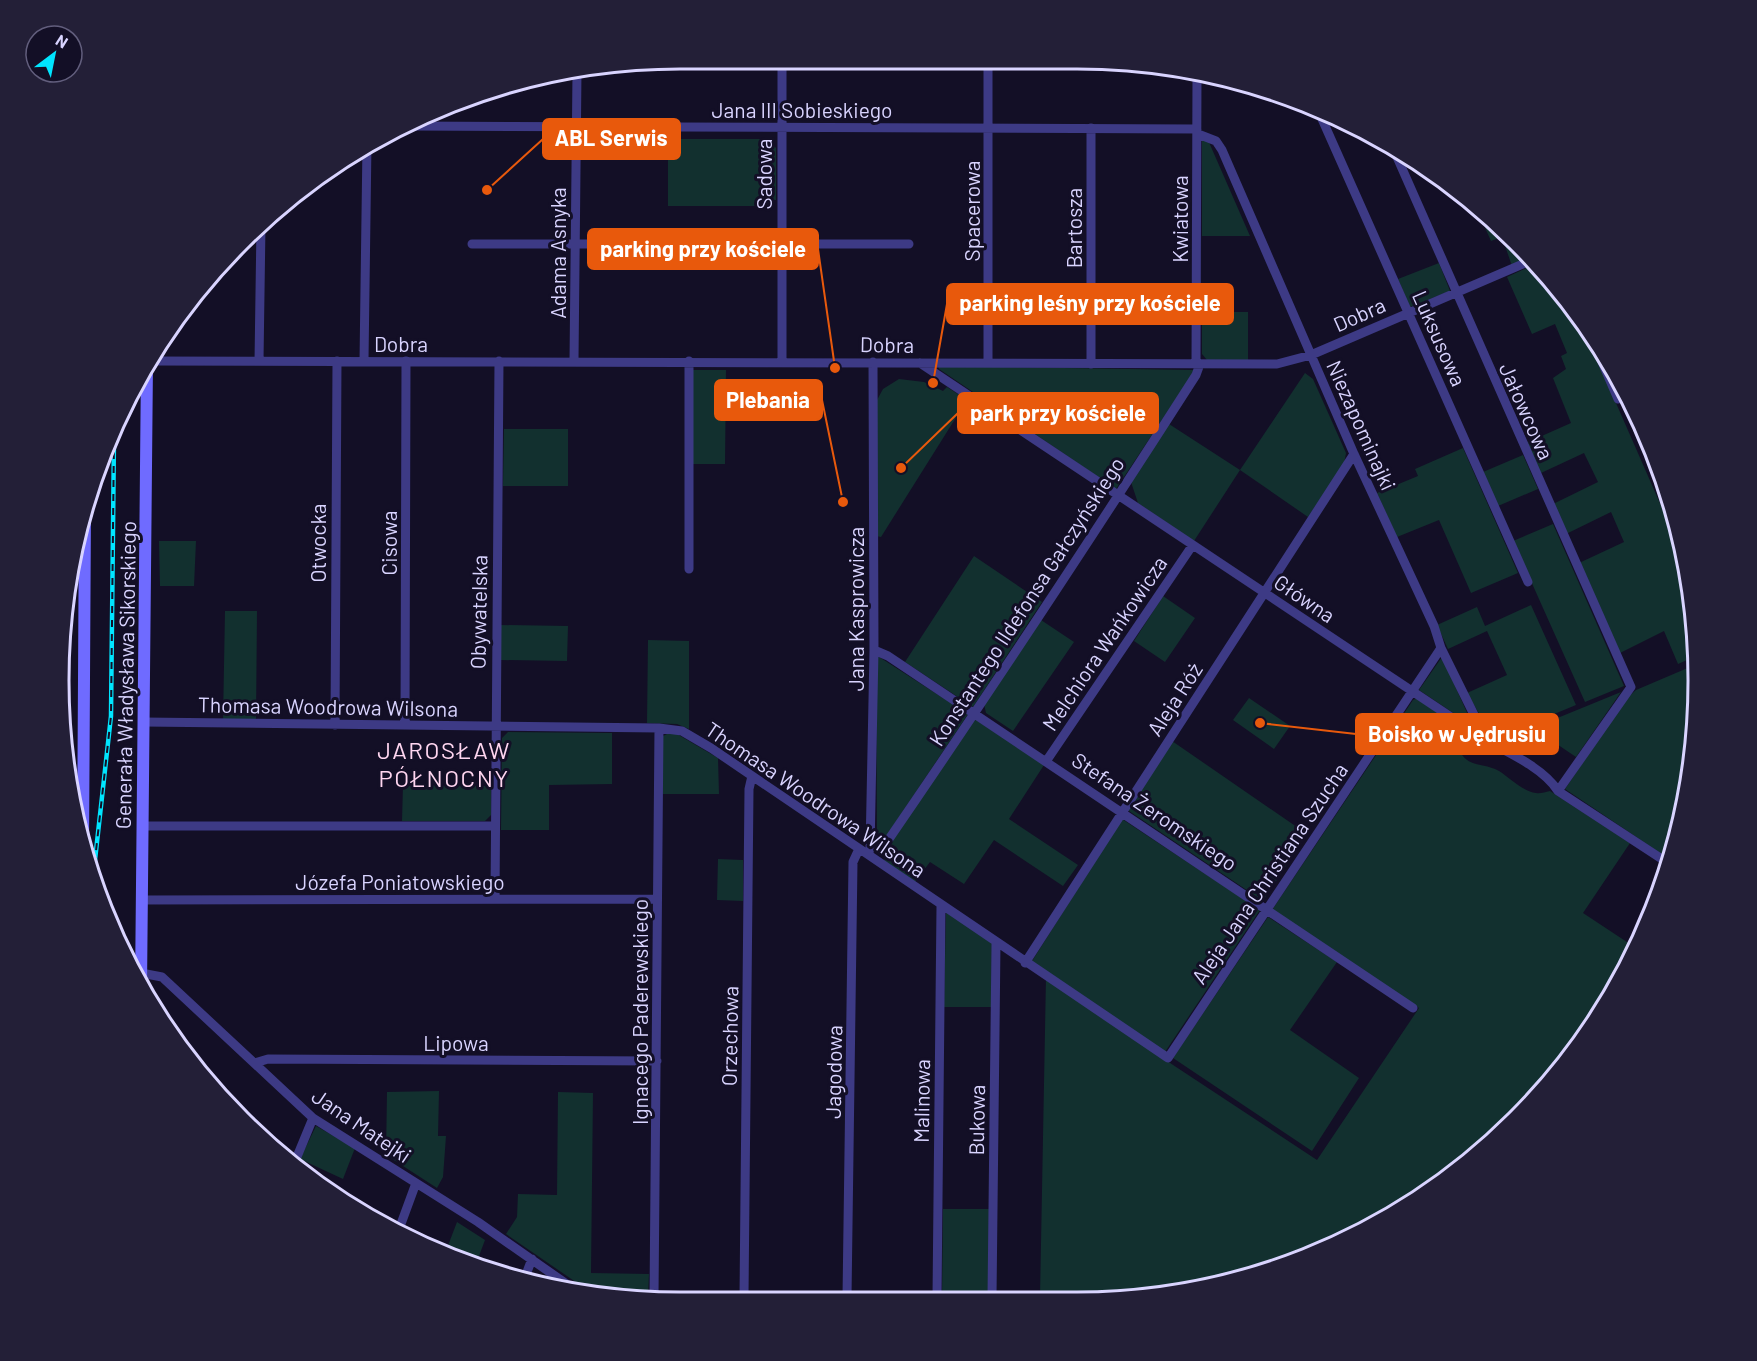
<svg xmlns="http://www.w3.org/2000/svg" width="1757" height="1361" font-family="Barlow,sans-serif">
<rect width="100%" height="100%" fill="#130f26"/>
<path fill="#12302f" d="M 668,139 L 768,139 L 776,148 L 776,200 L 770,200 L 770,206 L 668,206 Z
M 1202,140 L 1208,140 L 1250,236 L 1202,236 Z
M 1475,205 L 1517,241 L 1530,257 L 1512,266 L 1502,237 L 1491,241 Z
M 1439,263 L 1450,291 L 1410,307 L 1398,279 Z
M 1535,264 L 1577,314 L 1687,565 L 1696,656 L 1678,664 L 1664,631 L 1620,653 L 1579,563 L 1624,542 L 1611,512 L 1566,534 L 1553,504 L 1598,482 L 1584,453 L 1541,473 L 1526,443 L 1571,423 L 1553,378 L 1566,369 L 1561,356 L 1567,353 L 1555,324 L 1532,334 L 1507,277 Z
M 1202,312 L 1248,312 L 1248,361 L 1207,360 L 1202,354 Z
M 939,366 L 1195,370 L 1116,489 L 939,369 Z
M 692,370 L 726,370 L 725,464 L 692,464 Z
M 1305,373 L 1313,379 L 1346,453 L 1344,464 L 1308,517 L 1240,470 L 1194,541 L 1138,503 L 1131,482 L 1169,424 L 1240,470 Z
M 899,379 L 924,382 L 943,391 L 947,387 L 967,400 L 881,537 L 876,536 L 877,400 L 883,389 Z
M 504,429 L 568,429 L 568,486 L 503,486 Z
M 1649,438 L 1651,443 L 1676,525 L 1641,445 Z
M 1463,448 L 1518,573 L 1471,593 L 1439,520 L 1397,537 L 1377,493 L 1418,476 L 1415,469 Z
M 1523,455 L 1538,489 L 1498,506 L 1483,472 Z
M 1553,524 L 1624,686 L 1585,702 L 1513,541 Z
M 159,541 L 196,541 L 194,586 L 160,586 Z
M 974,556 L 1042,602 L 973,707 L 905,662 Z
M 1163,596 L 1195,618 L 1165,662 L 1134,641 Z
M 1531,605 L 1576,705 L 1494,739 L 1467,693 L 1507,675 L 1487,631 L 1448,649 L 1437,625 L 1477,607 L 1485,626 Z
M 225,611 L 257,611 L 256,720 L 223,720 Z
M 1041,620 L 1074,642 L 1013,731 L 986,713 L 984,704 Z
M 500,625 L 568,626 L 567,661 L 500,660 Z
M 648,640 L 689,641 L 689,729 L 677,724 L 647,723 Z
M 876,655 L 968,714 L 883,841 L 877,841 Z
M 1442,657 L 1473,726 L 1419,690 Z
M 1697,664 L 1698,681 L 1686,802 L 1669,859 L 1565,789 L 1627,698 L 1636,690 Z
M 1621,692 L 1576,757 L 1533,728 Z
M 1249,698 L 1290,726 L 1274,749 L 1233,720 Z
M 1417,698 L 1473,735 L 1468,746 L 1459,750 C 1469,769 1483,762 1499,771 C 1510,778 1522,791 1536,793 C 1540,794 1545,792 1550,791 L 1630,843 L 1583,913 L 1636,948 L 1593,1026 L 1516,1121 L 1422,1198 L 1277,1269 L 1157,1297 L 1040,1297 L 1046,977 L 1164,1059 L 1317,1160 L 1419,1008 L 1272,910 L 1413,700 Z
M 976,720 L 1044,765 L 1009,819 L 1078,865 L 1063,886 L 994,840 L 964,884 L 930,862 L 914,883 L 885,863 L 883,852 L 971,721 Z
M 508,732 L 612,733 L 612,784 L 549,785 L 549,830 L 501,830 L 502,738 Z
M 669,733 L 677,734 L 718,758 L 719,794 L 663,794 L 663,736 Z
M 1172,741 L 1307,834 L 1263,901 L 1126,809 Z
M 403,785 L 491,786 L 491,815 L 485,821 L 402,821 Z
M 1122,819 L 1260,910 L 1165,1052 L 1032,961 Z
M 718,859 L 743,860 L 743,901 L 717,900 Z
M 946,912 L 992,942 L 991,1007 L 944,1007 Z
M 1268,917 L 1337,962 L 1290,1030 L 1359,1078 L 1312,1151 L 1173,1058 Z
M 439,1091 L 438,1136 L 446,1136 L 443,1177 L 437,1188 L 386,1155 L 387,1092 Z
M 558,1092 L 593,1093 L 591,1273 L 649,1274 L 648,1297 L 596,1296 L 506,1234 L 517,1217 L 518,1194 L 557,1195 Z
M 316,1126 L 355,1148 L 343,1179 L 300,1159 Z
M 943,1209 L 990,1209 L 989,1297 L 942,1297 Z
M 457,1222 L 485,1240 L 476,1264 L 444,1256 Z"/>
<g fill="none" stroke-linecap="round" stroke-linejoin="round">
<path stroke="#3d3a85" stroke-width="9" d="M 782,59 L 782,362
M 1318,110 L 1528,582
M 407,126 L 1197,129
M 1091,128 L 1091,364
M 1198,134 L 1216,141 L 1222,150 L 1354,454 L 1434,626 L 1441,648 L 1487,741
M 1393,148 L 1631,687 L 1558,791
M 472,244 L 909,244
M 1587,327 L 1618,399
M 148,361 L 1277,364 L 1311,355 L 1532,260
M 259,361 L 261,225
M 364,361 L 367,143
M 574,361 L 577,72
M 920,363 L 1487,741 C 1510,753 1544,769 1558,791 L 1668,863
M 988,363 L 988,59
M 1196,364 L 1197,73
M 689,569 L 689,361
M 874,650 L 888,656 L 1413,1008
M 143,722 L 659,728 L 682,731 L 711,748 L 1168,1058 L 1441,648
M 335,725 L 337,361
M 405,725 L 406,361
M 1047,760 L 1192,546
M 143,826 L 495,826
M 872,847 L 881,847 L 889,839 C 994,686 1096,531 1196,375 L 1200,364
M 870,850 L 874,650 L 873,362
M 495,899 L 499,361
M 142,900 L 657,899
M 1025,963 L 1354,454
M 141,973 L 162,977 L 313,1118 L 478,1222 L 578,1292
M 255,1063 L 268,1059 L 657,1061
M 294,1164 L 313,1118
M 398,1232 L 416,1183
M 525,1277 L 532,1259
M 654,1297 L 659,728
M 744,1297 L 749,789 L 752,776
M 847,1297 L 853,862 L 859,849
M 937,1297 L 941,906
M 992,1297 L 996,943"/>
<path stroke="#6f6bff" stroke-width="12" d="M 83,851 L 85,506
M 141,988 L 147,363"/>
<g stroke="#00e5ff" stroke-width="4.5">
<path id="rail" d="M 93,878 L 111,716 L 114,436"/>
</g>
<use href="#rail" stroke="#130f26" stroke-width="2" stroke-dasharray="7" stroke-linecap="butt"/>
</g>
<g text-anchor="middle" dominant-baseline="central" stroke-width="6" stroke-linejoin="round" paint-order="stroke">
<g font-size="21" fill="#d9d4ff" stroke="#130f26">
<text x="802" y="109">Jana III Sobieskiego</text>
<text transform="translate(763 174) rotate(-90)">Sadowa</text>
<text transform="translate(971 211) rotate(-90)">Spacerowa</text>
<text transform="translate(1179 219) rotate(-90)">Kwiatowa</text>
<text transform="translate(1073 228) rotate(-90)">Bartosza</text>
<text transform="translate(557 253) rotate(-90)">Adama Asnyka</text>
<text transform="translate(1359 314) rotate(-24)">Dobra</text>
<text transform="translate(1440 338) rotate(66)">Luksusowa</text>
<text x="401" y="343">Dobra</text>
<text transform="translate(887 344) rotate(1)">Dobra</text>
<text transform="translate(1527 411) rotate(66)">Jałowcowa</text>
<text transform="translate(1362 425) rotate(66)">Niezapominajki</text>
<text transform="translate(317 543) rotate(-90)">Otwocka</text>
<text transform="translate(388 543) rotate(-90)">Cisowa</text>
<text transform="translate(1305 598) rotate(34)">Główna</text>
<text transform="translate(1026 601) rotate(-57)">Konstantego Ildefonsa Gałczyńskiego</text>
<text transform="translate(855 609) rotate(-90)">Jana Kasprowicza</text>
<text transform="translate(478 612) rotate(-89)">Obywatelska</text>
<text transform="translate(1104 643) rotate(-56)">Melchiora Wańkowicza</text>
<text transform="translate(125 675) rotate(-89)">Generała Władysława Sikorskiego</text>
<text transform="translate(1174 699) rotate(-57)">Aleja Róż</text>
<text transform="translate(328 706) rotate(1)">Thomasa Woodrowa Wilsona</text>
<text transform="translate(816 799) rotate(34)">Thomasa Woodrowa Wilsona</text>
<text transform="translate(1155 811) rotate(34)">Stefana Żeromskiego</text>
<text transform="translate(1269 873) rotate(-56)">Aleja Jana Christiana Szucha</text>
<text x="400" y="881">Józefa Poniatowskiego</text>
<text transform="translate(639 1012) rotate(-90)">Ignacego Paderewskiego</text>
<text transform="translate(729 1036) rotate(-89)">Orzechowa</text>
<text x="456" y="1042">Lipowa</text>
<text transform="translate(833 1072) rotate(-89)">Jagodowa</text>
<text transform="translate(921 1101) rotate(-89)">Malinowa</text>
<text transform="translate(976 1120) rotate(-89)">Bukowa</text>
<text transform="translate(362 1125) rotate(34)">Jana Matejki</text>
</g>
<g font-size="24" letter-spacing="1.5" fill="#ffd6f0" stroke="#130f26">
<text x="444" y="749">JAROSŁAW<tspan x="444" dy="28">PÓŁNOCNY</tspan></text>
</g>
</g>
<path d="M0 0H1757V1361H0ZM680 69H1077A611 611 0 0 1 1688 680V681A611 611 0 0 1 1077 1292H680A611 611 0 0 1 69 681V680A611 611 0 0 1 680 69Z" fill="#231f37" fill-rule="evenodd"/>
<path fill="none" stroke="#d9d4ff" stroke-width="3" d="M680 69H1077A611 611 0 0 1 1688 680V681A611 611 0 0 1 1077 1292H680A611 611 0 0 1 69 681V680A611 611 0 0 1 680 69Z"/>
<path fill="none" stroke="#e8590c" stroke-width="2" d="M487 190L543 139M835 368L818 249M933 383L947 304M843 502L822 400M901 468L958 413M1260 723L1356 734"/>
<g fill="#e8590c" stroke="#130f26" stroke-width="2">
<circle cx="487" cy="190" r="6"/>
<circle cx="835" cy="368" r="6"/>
<circle cx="933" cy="383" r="6"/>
<circle cx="843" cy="502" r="6"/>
<circle cx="901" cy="468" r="6"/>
<circle cx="1260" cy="723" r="6"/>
</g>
<g fill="#e8590c" stroke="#e8590c" stroke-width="2">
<rect x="543" y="119" width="137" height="40" rx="6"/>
<rect x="588" y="229" width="230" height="40" rx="6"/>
<rect x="947" y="284" width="286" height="40" rx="6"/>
<rect x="715" y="380" width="107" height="40" rx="6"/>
<rect x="958" y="393" width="200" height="40" rx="6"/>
<rect x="1356" y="714" width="202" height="40" rx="6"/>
</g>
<g font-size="22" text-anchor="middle" font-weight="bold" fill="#fff">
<text x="611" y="146">ABL Serwis</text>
<text x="703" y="257">parking przy kościele</text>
<text x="1090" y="311">parking leśny przy kościele</text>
<text x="768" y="408">Plebania</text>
<text x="1058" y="421">park przy kościele</text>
<text x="1457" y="742">Boisko w Jędrusiu</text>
</g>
<g transform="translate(54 54) rotate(32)"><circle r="28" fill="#130f26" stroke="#625e7d" stroke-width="1.5"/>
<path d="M0-4.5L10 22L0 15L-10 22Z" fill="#00e5ff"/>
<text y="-9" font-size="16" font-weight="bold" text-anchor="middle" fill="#d9d4ff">N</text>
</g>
</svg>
